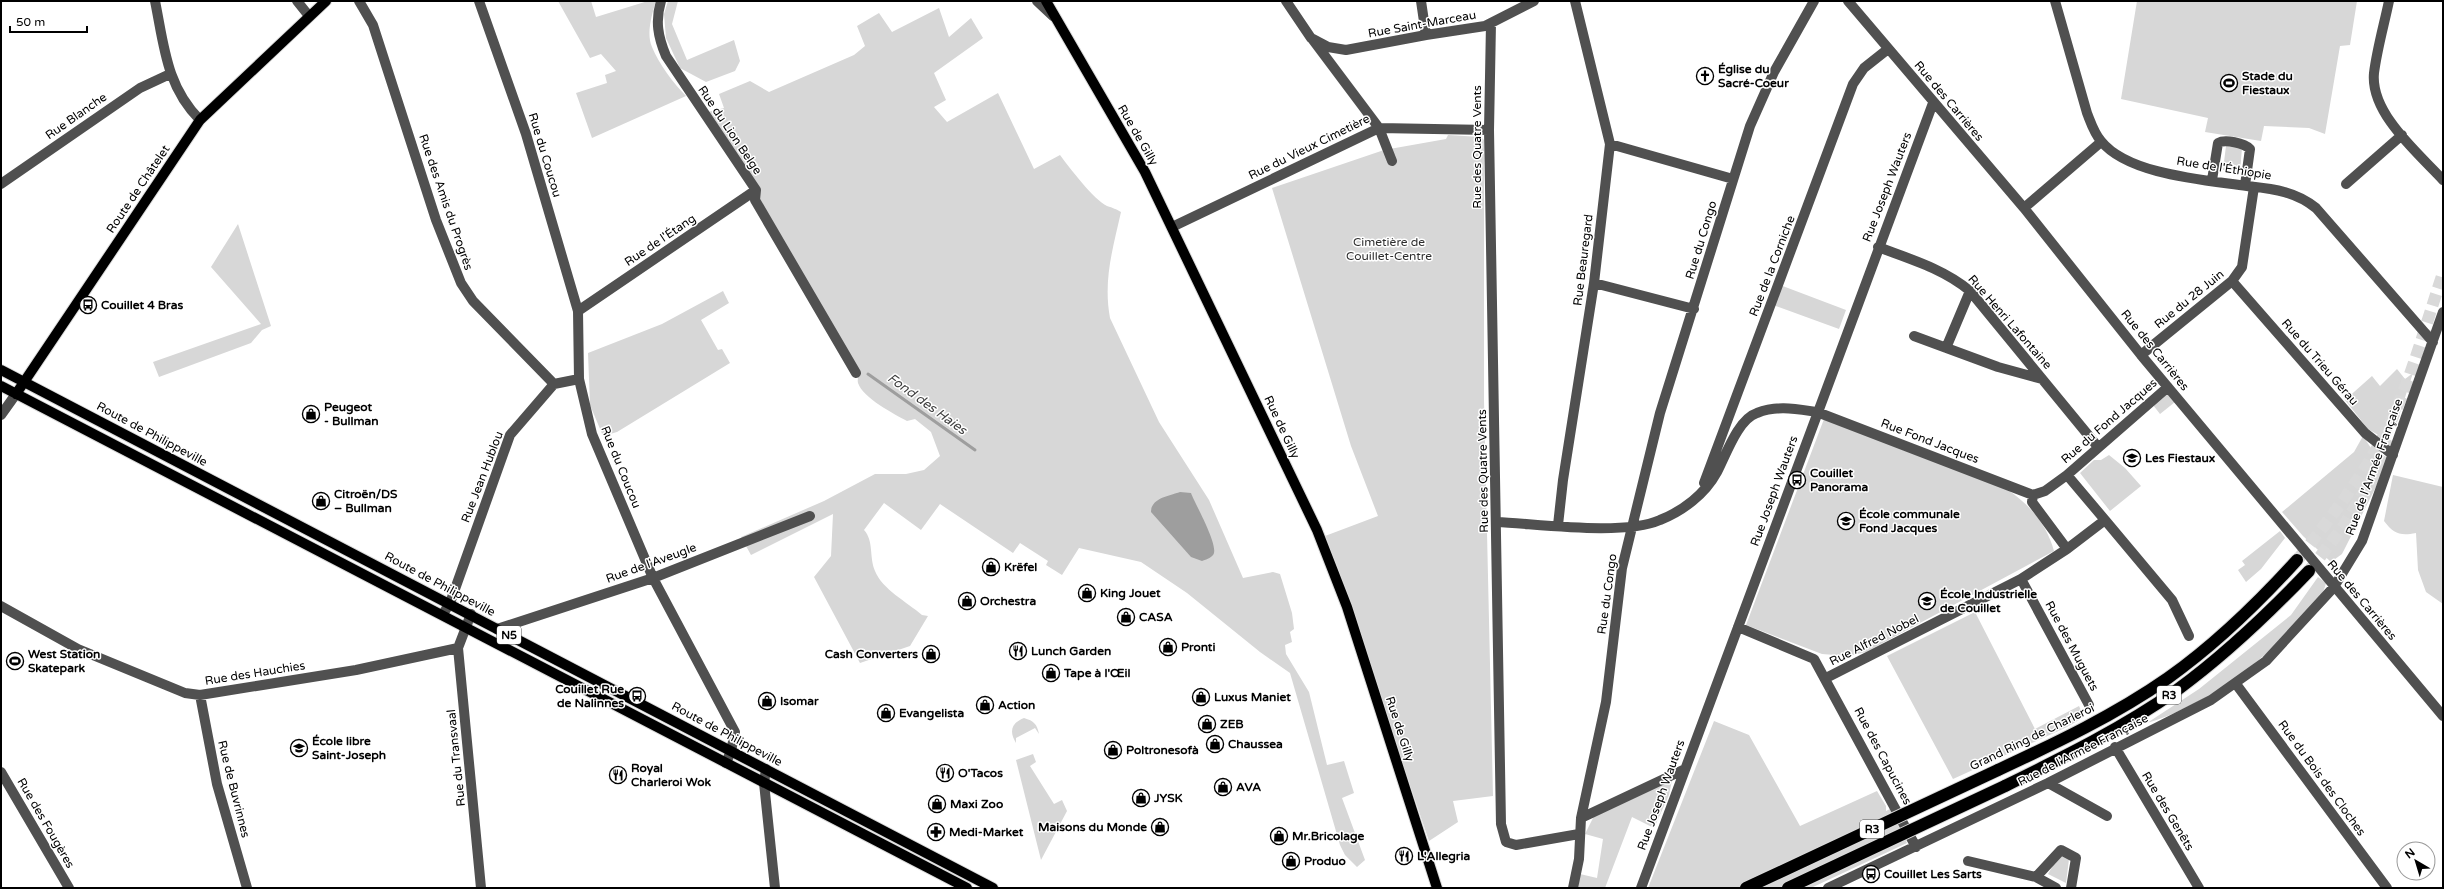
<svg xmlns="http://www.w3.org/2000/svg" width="2444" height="889" font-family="'Varela Round',sans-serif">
<rect width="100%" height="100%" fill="#fff"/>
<path fill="#d7d7d7" d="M 558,1 L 591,1 L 596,17 L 648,1 L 656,1 C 652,14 646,34 652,47 C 659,64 673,83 686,96 L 592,138 L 576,93 L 607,83 L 605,75 L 616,71 L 601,54 L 590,58 Z
M 668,1 L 678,1 L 672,24 L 687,60 L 734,40 L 740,61 L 735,71 L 706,82 L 680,68 L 666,38 L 664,14 Z
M 2137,1 L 2357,1 L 2350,45 L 2340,46 L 2325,134 L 2309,128 L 2264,126 L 2261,141 L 2205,132 L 2208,118 L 2121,99 Z
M 939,8 L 949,37 L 971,18 L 983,38 L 934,73 L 946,100 L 934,107 L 947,122 L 998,93 L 1034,169 L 1060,155 C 1069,167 1094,200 1107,206 C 1113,208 1116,209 1121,212 C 1113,248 1103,280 1110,318 L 1159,422 L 1209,500 L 1243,578 L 1273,572 L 1280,574 L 1292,613 L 1294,629 L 1290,632 L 1292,642 L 1285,645 L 1286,654 L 1309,692 L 1327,765 L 1344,761 L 1354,793 L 1342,798 L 1365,860 L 1357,867 L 1345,855 L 1340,845 L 1290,673 L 1260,652 L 1187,593 L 1141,562 L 1079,548 L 1062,575 L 1046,565 L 1048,561 L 1020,543 L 1013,553 L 940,504 L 921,530 L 884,503 L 864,530 C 874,541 869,557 875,571 C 882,589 907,602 922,615 L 928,616 L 910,646 L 860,663 L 814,577 L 831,556 L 833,514 L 751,555 L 741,537 L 824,501 L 875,474 L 906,474 L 924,470 L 940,456 L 931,432 L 915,419 L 907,421 C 894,414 863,398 858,383 C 857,379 859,374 859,370 L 704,113 L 724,108 L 719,94 L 750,81 L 769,92 L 854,55 L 865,46 L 857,26 L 879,13 L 892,32 Z
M 1448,135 L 1481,137 L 1484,140 L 1484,401 L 1493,796 L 1453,801 L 1458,822 L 1429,841 L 1325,536 L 1378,516 L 1351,446 L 1272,188 L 1384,150 L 1446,139 Z
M 2226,146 L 2242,148 L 2240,172 L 2223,170 Z
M 238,224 L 271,326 L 262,330 L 251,343 L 159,377 L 153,362 L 261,324 L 211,267 Z
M 1780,285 L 1846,310 L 1839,329 L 1773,305 Z
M 723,291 L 729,303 L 701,320 L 718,350 L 722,349 L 730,363 L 617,432 L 603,436 L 590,405 L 588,353 L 662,324 Z
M 2397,369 L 2405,379 L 2413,373 L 2399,416 L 2387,440 L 2368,429 L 2345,400 L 2372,376 L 2380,386 Z
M 2168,393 L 2175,402 L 2160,414 L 2153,405 Z
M 1824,419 L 2008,490 C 2030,505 2047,525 2054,551 L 1866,652 L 1848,656 L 1822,654 L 1746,625 Z
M 2363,436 L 2385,469 L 2342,554 L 2331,562 L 2303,536 L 2282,512 L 2354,452 Z
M 2109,455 L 2125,468 L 2141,486 L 2110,511 L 2080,473 L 2094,460 L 2101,460 Z
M 2393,475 L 2443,487 L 2443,604 L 2426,592 L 2418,570 L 2416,533 C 2400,536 2394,534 2384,521 Z
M 2280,531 L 2285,538 L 2261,569 L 2246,582 L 2238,570 L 2245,565 L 2242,561 Z
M 2318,577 L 2326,583 C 2324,594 2315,602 2308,610 C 2268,659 2208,705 2147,723 L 2199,689 L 2291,615 Z
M 1975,612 L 2035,729 L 2079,706 L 2084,717 L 2067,727 L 1953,779 L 1887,656 Z
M 1024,718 C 1034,721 1037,724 1039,734 L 1035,728 L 1016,738 L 1016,743 C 1009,732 1011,723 1024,718 Z
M 1714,721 L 1749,735 L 1800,826 L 1877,791 L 1886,806 L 1886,811 L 1890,809 L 1907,843 L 1811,888 L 1648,888 Z
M 1033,754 L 1036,762 L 1030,766 L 1054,804 L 1062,800 L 1067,811 L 1041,860 L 1016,760 Z
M 1672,780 L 1669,795 L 1654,828 L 1632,817 L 1605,888 L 1578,888 L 1580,874 L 1597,878 L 1603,839 L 1585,834 L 1594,816 Z
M 2061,852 L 2069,859 L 2066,883 L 2048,874 Z"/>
<path fill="#9e9e9e" d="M 1180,492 L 1191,493 C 1195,504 1220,547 1213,555 C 1211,558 1205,560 1202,561 L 1191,557 L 1151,512 C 1151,498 1169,496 1180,492 Z"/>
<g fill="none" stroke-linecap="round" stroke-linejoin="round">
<path stroke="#9e9e9e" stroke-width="3" d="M 868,374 L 975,450"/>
<path stroke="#d9d9d9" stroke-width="12" stroke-dasharray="12 6" stroke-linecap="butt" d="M 2299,558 C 2328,521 2358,483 2381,441 C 2409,389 2424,329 2443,273
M 2309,571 L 2343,527 L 2394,442"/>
<g stroke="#dbdbdb" stroke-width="12">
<path id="major" d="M 1046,1 L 1145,172 L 1317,530 L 1347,607 L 1437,888
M 1,370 L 993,888
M 1,386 L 967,888
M 16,394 L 200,120 L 326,1"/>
</g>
<g stroke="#dbdbdb" stroke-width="14">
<path id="highway" d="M 1998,770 C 2056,743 2115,715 2168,678 C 2216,644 2258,603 2297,560
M 2005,786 C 2064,757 2123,728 2177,690 C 2225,655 2268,614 2309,571"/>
</g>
<path stroke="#505050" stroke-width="10" d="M 155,1 C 164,45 166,86 200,120
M 297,1 L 309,16
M 359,1 L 373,25 L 436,220 L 461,283 L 473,301 L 554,384
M 479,1 L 526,134 L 578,311 L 579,379 L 592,434 L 653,578 L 735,732 L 731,751 L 726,763
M 661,1 C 655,21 658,37 666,56 L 756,190 L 755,200 L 856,373
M 1037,1 L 1053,16
M 1286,1 L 1311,38 L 1328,47 L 1346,50 L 1426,35 L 1485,26 L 1534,1
M 1421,1 L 1426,35
M 1848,1 L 2024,208 L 2141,355 L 2443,716
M 2055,1 L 2087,113 C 2091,123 2094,133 2101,141 C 2128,175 2206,180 2247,186 C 2273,189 2295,191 2316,208 L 2433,342
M 2389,1 C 2384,25 2377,49 2374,73 C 2370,113 2418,153 2443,180
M 1491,23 L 1489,130 L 1501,824 L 1506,842 L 1516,845 L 1579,834
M 1313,40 L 1379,128 L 1392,161
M 1610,144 L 1733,179
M 2212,180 L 2218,143 C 2225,139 2244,143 2250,149 L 2245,185
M 1,184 L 140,88 L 170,74
M 2346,184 L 2402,135
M 2024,208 L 2101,142
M 1172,227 L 1379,128 L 1489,130
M 1878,247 C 1910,259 1944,269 1970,291 L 2098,447
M 2232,281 L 2365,433 L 2393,455
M 1594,283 L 1694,309
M 578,311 L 756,190
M 1914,336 L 1998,367 L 2042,379
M 1946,348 L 1970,291
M 2141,355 L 2232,281 L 2242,267 L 2254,187
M 1,415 L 16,394
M 2067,475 L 2105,520 L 2067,549 L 2032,502 L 2033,495 L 2045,491 L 2067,475 L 2168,387
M 1704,483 L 1853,84 L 1864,68 L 1888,49
M 2105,520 L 2172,600 L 2189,636
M 1497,522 C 1539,524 1624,536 1660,520 C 1683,511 1705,494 1717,472 C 1726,455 1738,419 1757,413 C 1777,405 1796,409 1817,412 L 2033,495
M 1558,525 L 1563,480 L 1594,283 L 1610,144 L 1575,1
M 2021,579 L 2089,705
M 1,606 L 78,649 L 185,693 L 200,695 L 356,670 L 458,648
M 443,614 L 450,603 L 510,435 L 554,384 L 579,379
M 471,614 L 458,648 L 481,888
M 1738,627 L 1814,659 L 1916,847
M 497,629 L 653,578 L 810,516
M 1826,678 L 2021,579 L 2067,549
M 2236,684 L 2387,888
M 200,695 L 217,784 L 247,888
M 2115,747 L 2199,888
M 766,769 L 764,783 L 775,888
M 1,772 L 69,888
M 2048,783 L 2107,816
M 1581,818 L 1683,770
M 1968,861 L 2036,877 L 2056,888
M 2036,877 L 2061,850 L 2076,858 L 2071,888
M 1573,888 L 1579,859 L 1581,818 L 1606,702 L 1622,568 L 1660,413 L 1750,126 L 1774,72 L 1814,1
M 1641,888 L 1933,103
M 1828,888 L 2048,783 L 2211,700 L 2266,661 L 2334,587 L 2362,541 L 2443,312"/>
<use href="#major" stroke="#000" stroke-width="10"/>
<use href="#highway" stroke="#000" stroke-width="12"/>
<g stroke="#dbdbdb" stroke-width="14" stroke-linecap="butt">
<path id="highway-bridge" d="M 1746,888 L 1998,770
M 1788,888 L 2005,786"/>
</g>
<use href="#highway-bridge" stroke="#000" stroke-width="12"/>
</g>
<defs>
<g id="church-ring" transform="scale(0.9)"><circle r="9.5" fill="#fff" stroke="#000" stroke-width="1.5"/><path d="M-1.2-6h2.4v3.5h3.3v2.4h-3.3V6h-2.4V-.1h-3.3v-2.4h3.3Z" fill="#000"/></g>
<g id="stadium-ring" transform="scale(0.9)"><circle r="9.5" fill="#fff" stroke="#000" stroke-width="1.5"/><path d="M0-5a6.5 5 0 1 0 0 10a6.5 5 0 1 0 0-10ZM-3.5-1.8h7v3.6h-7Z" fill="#000"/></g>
<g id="bus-ring" transform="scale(0.9)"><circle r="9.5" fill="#fff" stroke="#000" stroke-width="1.5"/><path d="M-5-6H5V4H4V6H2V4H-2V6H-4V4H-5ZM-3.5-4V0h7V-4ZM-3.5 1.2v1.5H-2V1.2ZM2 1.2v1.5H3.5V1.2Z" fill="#000"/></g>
<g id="shop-ring" transform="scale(0.9)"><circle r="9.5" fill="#fff" stroke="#000" stroke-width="1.5"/><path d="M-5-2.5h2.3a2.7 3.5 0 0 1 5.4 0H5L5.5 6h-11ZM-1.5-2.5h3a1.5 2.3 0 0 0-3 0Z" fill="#000"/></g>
<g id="school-ring" transform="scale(0.9)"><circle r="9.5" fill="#fff" stroke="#000" stroke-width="1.5"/><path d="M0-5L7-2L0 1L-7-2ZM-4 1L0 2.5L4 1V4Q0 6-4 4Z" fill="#000"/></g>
<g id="restaurant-ring" transform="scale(0.9)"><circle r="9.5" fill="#fff" stroke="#000" stroke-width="1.5"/><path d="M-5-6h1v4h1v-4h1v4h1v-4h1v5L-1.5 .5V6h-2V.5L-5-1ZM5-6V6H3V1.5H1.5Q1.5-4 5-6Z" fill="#000"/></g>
<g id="pharmacy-ring" transform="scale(0.9)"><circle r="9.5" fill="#fff" stroke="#000" stroke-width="1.5"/><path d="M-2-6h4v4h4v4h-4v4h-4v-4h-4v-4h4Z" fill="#000"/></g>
</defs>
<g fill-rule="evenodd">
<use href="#church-ring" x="1705" y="76"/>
<use href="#stadium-ring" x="2229" y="83"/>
<use href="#bus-ring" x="88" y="305"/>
<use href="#shop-ring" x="311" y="414"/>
<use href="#school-ring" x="2132" y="458"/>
<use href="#bus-ring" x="1797" y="480"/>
<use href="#shop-ring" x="321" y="501"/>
<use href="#school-ring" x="1846" y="521"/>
<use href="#shop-ring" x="991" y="567"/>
<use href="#shop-ring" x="1087" y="593"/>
<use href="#shop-ring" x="967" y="601"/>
<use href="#school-ring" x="1927" y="601"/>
<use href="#shop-ring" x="1126" y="617"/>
<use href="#shop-ring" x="1168" y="647"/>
<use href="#restaurant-ring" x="1018" y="651"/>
<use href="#shop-ring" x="931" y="654"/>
<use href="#stadium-ring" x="15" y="661"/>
<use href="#shop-ring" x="1051" y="673"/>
<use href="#bus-ring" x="637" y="696"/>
<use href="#shop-ring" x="1201" y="697"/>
<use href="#shop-ring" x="767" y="701"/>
<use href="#shop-ring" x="985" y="705"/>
<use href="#shop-ring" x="886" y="713"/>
<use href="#shop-ring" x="1207" y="724"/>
<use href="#shop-ring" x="1215" y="744"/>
<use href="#school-ring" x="299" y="748"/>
<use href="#shop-ring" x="1113" y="750"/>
<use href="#restaurant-ring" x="945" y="773"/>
<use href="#restaurant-ring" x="618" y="775"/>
<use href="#shop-ring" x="1223" y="787"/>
<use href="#shop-ring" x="1141" y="798"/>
<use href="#shop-ring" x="937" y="804"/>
<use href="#shop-ring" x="1160" y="827"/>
<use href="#pharmacy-ring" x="936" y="832"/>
<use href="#shop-ring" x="1279" y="836"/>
<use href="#restaurant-ring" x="1404" y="856"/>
<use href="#shop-ring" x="1291" y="861"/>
<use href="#bus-ring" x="1871" y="874"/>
</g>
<g text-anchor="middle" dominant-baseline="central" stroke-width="3" stroke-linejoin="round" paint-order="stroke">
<g fill="#fff" stroke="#4c4c4c" stroke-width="1">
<rect x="497" y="626" width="24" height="18" rx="3"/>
<rect x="2157" y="686" width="24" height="18" rx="3"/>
<rect x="1860" y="820" width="24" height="18" rx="3"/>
</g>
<g font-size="11" font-weight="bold" fill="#000">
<text x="509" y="635">N5</text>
<text x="2169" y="695">R3</text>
<text x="1872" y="829">R3</text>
</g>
<g font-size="12" fill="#000" stroke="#fff">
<text transform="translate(1422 24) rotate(-10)">Rue Saint-Marceau</text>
<text transform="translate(1949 101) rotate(50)">Rue des Carrières</text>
<text transform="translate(76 116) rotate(-35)">Rue Blanche</text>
<text transform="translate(730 130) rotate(56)">Rue du Lion Belge</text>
<text transform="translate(1138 135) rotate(60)">Rue de Gilly</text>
<text transform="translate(1309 147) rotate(-26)">Rue du Vieux Cimetière</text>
<text transform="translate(1477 147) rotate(-90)">Rue des Quatre Vents</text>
<text transform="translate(545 155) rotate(73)">Rue du Coucou</text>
<text transform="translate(2224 168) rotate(9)">Rue de l'Éthiopie</text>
<text transform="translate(1887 187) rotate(-69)">Rue Joseph Wauters</text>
<text transform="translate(138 189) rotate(-56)">Route de Châtelet</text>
<text transform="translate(446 202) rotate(71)">Rue des Amis du Progrès</text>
<text transform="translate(660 240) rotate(-34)">Rue de l'Étang</text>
<text transform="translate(1701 240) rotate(-73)">Rue du Congo</text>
<text transform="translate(1583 260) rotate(-83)">Rue Beauregard</text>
<text transform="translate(1772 266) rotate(-69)">Rue de la Corniche</text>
<text transform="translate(2189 299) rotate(-39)">Rue du 28 Juin</text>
<text transform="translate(2010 322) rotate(49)">Rue Henri Lafontaine</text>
<text transform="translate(2155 350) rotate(51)">Rue des Carrières</text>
<text transform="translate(2320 362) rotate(49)">Rue du Trieu Gérau</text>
<text transform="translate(2109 421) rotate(-41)">Rue du Fond Jacques</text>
<text transform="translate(1282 427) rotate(65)">Rue de Gilly</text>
<text transform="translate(152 434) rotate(28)">Route de Philippeville</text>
<text transform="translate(1930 441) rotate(21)">Rue Fond Jacques</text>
<text transform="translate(621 467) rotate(68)">Rue du Coucou</text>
<text transform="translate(2374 467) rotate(-70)">Rue de l'Armée Française</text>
<text transform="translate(1483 471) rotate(-91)">Rue des Quatre Vents</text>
<text transform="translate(482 477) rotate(-69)">Rue Jean Hublou</text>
<text transform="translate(1774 491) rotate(-70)">Rue Joseph Wauters</text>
<text transform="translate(651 563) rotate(-20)">Rue de l'Aveugle</text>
<text transform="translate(440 584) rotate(28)">Route de Philippeville</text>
<text transform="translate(1607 594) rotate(-82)">Rue du Congo</text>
<text transform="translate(2362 600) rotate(50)">Rue des Carrières</text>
<text transform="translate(1874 640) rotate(-27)">Rue Alfred Nobel</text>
<text transform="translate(2072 646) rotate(62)">Rue des Muguets</text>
<text transform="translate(255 673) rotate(-9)">Rue des Hauchies</text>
<text transform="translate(1400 729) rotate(72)">Rue de Gilly</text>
<text transform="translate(727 734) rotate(28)">Route de Philippeville</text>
<text transform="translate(2032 737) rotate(-26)">Grand Ring de Charleroi</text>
<text transform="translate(2083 750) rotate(-27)">Rue de l'Armée Française</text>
<text transform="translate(1883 756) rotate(62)">Rue des Capucines</text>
<text transform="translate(456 758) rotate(-96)">Rue du Transvaal</text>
<text transform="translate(2322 778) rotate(54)">Rue du Bois des Cloches</text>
<text transform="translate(234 789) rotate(76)">Rue de Buvrinnes</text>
<text transform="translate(1661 795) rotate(-70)">Rue Joseph Wauters</text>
<text transform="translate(2168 811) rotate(59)">Rue des Genêts</text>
<text transform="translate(46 823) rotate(60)">Rue des Fougères</text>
</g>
<g font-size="12" font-weight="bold" fill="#000" stroke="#fff" text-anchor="start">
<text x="1718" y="69">Église du<tspan x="1718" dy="14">Sacré-Coeur</tspan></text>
<text x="2242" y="76">Stade du<tspan x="2242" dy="14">Fiestaux</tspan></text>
<text x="101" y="305">Couillet 4 Bras</text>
<text x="324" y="407">Peugeot<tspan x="324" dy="14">- Bullman</tspan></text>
<text x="2145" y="458">Les Fiestaux</text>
<text x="1810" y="473">Couillet<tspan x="1810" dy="14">Panorama</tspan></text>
<text x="334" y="494">Citroën/DS<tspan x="334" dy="14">– Bullman</tspan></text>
<text x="1859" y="514">École communale<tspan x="1859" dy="14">Fond Jacques</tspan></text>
<text x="1004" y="567">Krëfel</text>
<text x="1100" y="593">King Jouet</text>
<text x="1940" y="594">École Industrielle<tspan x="1940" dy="14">de Couillet</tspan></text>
<text x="980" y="601">Orchestra</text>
<text x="1139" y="617">CASA</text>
<text x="1181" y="647">Pronti</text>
<text x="1031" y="651">Lunch Garden</text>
<text x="28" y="654">West Station<tspan x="28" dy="14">Skatepark</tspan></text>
<text x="918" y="654" text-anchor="end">Cash Converters</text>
<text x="1064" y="673">Tape à l'Œil</text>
<text x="624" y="689" text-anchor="end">Couillet Rue<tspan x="624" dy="14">de Nalinnes</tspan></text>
<text x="1214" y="697">Luxus Maniet</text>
<text x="780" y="701">Isomar</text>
<text x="998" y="705">Action</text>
<text x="899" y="713">Evangelista</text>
<text x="1220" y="724">ZEB</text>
<text x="312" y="741">École libre<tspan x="312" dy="14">Saint-Joseph</tspan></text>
<text x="1228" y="744">Chaussea</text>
<text x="1126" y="750">Poltronesofà</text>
<text x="631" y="768">Royal<tspan x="631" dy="14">Charleroi Wok</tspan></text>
<text x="958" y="773">O'Tacos</text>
<text x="1236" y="787">AVA</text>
<text x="1154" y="798">JYSK</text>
<text x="950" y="804">Maxi Zoo</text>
<text x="1147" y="827" text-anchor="end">Maisons du Monde</text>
<text x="949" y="832">Medi-Market</text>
<text x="1292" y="836">Mr.Bricolage</text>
<text x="1417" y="856">L'Allegria</text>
<text x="1304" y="861">Produo</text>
<text x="1884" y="874">Couillet Les Sarts</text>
</g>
<g font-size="12" fill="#2e2e2e" stroke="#fff">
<text x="1389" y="242">Cimetière de<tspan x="1389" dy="14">Couillet-Centre</tspan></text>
</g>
<g font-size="13" font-style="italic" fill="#3f3f3f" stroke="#fff">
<text transform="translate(927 404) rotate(36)">Fond des Haies</text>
</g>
</g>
<rect width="2444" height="889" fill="none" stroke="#000000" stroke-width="4"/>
<g transform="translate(2416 861) rotate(322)"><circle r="19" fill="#ffffff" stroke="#999999"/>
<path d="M0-3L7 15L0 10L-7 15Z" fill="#000000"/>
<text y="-6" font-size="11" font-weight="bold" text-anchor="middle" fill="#000000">N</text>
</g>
<path d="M10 26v6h77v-6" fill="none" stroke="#000000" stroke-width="2"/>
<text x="16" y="26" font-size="12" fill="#000000" stroke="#ffffff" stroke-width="3" paint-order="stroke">50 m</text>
</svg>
